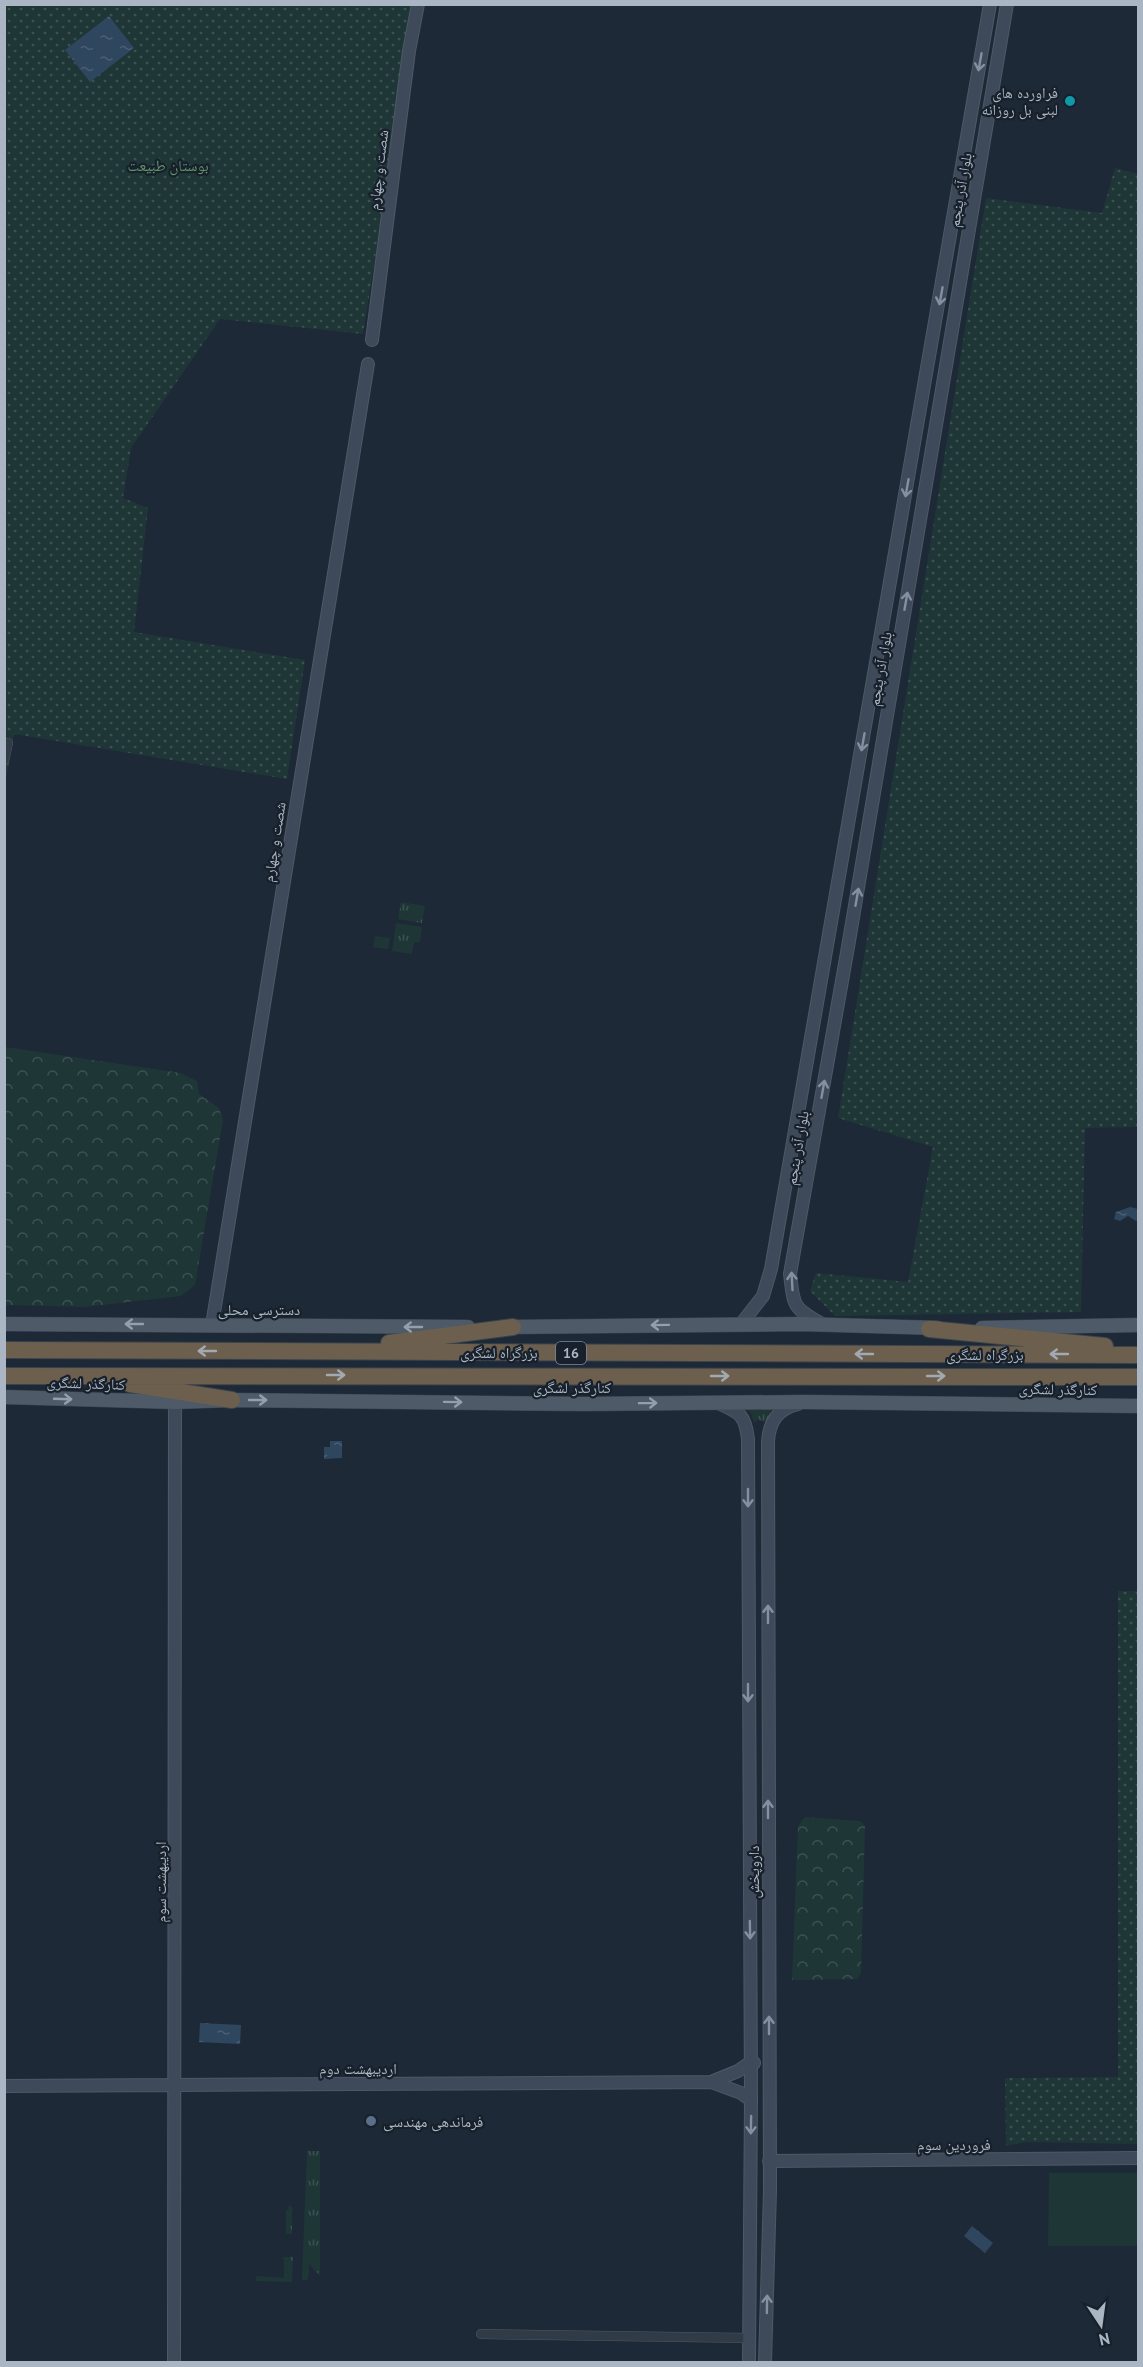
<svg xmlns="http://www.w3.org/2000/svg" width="1143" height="2367" font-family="'PT Sans','Noto Naskh Arabic',sans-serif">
<defs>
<pattern id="grass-tufts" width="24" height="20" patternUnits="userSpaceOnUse" patternTransform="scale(1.5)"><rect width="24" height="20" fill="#1f3637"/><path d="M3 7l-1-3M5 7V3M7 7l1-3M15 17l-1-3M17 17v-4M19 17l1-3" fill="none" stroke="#3d5152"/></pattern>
<pattern id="forest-crowns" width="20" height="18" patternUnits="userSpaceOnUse" patternTransform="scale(1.5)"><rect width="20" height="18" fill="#1f3637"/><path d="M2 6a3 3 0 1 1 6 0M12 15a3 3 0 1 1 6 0" fill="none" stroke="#3d5152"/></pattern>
<pattern id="park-dots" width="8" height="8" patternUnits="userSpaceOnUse" patternTransform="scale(1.5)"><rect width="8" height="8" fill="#1f3637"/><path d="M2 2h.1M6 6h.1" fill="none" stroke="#3d5152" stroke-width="1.8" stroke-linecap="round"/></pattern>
<pattern id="water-ripples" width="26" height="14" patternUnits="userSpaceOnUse" patternTransform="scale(1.5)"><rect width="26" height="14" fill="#2f465f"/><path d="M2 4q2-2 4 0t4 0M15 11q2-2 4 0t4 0" fill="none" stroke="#4a5e74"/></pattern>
</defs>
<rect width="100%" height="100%" fill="#1d2936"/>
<path fill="url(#grass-tufts)" d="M 401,902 L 425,906 L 422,923 L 398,919 Z
M 396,923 L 422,927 L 420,942 L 414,942 L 412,954 L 392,951 Z
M 375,936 L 390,938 L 388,949 L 373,947 Z
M 746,1409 L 772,1409 L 766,1422 L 758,1420 L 754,1423 L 751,1413 Z
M 307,2151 L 320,2151 L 320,2276 L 309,2264 L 308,2280 L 302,2280 Z
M 288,2206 L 292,2206 L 292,2234 L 286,2234 L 286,2210 L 289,2210 Z
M 284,2257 L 293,2257 L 292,2282 L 256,2281 L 256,2276 L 284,2278 L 284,2260 L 282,2259 Z"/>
<path fill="url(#forest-crowns)" d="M 5,1047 L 181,1073 L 197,1081 L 199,1094 L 219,1108 L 223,1120 L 195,1285 L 181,1296 L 84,1307 L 5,1305 Z
M 805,1817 L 860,1821 L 865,1826 L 861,1973 L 857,1979 L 792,1980 L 798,1826 Z"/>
<path fill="url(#park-dots)" d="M 5,5 L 416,5 L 363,334 L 220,319 L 131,448 L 123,498 L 148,508 L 134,632 L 305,660 L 287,779 L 14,734 L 5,785 Z
M 1115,168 L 1138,174 L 1138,1127 L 1085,1128 L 1081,1312 L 835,1316 L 810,1291 L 816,1273 L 908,1282 L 933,1147 L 838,1118 L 986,198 L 1102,213 Z
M 1118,1591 L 1138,1591 L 1138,2144 L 1025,2142 L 1006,2146 L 1005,2078 L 1118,2077 Z"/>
<path fill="#1f3637" d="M 1049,2173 L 1138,2173 L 1138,2246 L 1048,2246 Z"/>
<path fill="url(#water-ripples)" d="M 109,16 L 134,48 L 90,82 L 65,50 Z
M 1130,1207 L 1138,1209 L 1138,1220 L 1136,1221 L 1128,1216 L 1120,1221 L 1114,1219 L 1116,1212 Z
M 330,1441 L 342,1441 L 342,1458 L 324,1459 L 324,1447 L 330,1447 Z
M 200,2023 L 241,2025 L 240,2044 L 199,2042 Z
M 972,2226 L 993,2243 L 985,2253 L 964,2236 Z"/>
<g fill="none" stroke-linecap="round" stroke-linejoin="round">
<g stroke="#4e5965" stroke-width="10">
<path id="street" d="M 4,761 L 8,743
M 481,2334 L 749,2338"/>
</g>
<g stroke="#4e5965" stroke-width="14">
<path id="secondary" d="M 372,340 L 409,51 L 418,4
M 741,1324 L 763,1296 L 771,1269 L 990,4
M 822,1324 C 793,1308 794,1307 790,1274 L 848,947 L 1007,4
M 212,1325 L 368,364
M 718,1403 C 740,1413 745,1414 748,1439 L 751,2100 L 749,2362
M 711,2082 L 741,2093 L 751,2100
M 4,2086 L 711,2082 L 738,2071 L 751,2062 L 754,2063
M 769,2161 L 1138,2158
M 174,2362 L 175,1402
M 765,2362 L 770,2190 L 768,1442 C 769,1421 778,1409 798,1404"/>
</g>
<g stroke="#3a4450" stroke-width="15">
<path id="primary" d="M 4,1324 L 468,1327
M 505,1327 L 801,1324 L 938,1328
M 982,1328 L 1138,1325
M 4,1397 L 175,1402 L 232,1400 L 584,1404 L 805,1402 L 1138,1406"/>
</g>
<g stroke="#39434e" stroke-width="18">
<path id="highway" d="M 929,1329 L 1105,1346
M 389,1343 L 513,1327
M 4,1350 L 1138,1355
M 4,1376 L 1138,1377
M 130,1384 L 232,1400"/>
</g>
<use href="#street" stroke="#313b47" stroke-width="9"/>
<use href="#secondary" stroke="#3e4a5a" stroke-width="12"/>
<use href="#primary" stroke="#4e5a67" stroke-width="14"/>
<use href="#highway" stroke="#6d5f4d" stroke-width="16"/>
</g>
<defs><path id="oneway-shaft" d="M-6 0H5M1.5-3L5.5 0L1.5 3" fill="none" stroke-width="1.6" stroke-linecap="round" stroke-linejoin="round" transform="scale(1.5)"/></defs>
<g stroke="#84909f">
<use href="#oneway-shaft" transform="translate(980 62) rotate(100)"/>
<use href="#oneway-shaft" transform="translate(941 296) rotate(100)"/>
<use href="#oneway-shaft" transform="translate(907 488) rotate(100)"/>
<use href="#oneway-shaft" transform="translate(906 601) rotate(-80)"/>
<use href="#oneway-shaft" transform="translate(863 742) rotate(100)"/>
<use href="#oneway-shaft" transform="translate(857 897) rotate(-80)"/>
<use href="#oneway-shaft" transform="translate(823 1089) rotate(-80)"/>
<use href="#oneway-shaft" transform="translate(792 1281) rotate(-93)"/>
<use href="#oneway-shaft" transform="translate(748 1498) rotate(90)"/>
<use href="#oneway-shaft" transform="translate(768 1614) rotate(-90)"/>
<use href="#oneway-shaft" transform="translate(748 1693) rotate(90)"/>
<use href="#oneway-shaft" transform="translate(768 1809) rotate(-90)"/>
<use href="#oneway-shaft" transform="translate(750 1930) rotate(89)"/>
<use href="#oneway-shaft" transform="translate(769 2025) rotate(-90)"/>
<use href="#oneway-shaft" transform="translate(751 2125) rotate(91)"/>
<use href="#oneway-shaft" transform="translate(767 2304) rotate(-89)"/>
</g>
<g stroke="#939fad">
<use href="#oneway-shaft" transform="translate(134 1324) rotate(-180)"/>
<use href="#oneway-shaft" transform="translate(660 1325) rotate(179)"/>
<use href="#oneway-shaft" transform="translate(413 1327) rotate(-180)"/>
<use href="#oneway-shaft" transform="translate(63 1399) rotate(2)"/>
<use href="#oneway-shaft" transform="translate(258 1400)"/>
<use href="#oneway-shaft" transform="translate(453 1402) rotate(1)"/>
<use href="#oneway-shaft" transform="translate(648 1403) rotate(-1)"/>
</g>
<g stroke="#a1a9b2">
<use href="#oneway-shaft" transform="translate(207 1351) rotate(-180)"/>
<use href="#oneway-shaft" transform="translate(864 1354) rotate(-180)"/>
<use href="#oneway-shaft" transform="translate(1059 1354) rotate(-180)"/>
<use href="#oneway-shaft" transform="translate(336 1375)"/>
<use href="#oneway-shaft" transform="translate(720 1376)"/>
<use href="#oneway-shaft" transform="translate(936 1376)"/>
</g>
<circle fill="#0f9aa8" stroke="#17202b" stroke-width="2" cx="1070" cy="101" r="6"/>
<circle fill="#5c6f8a" stroke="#17202b" stroke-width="2" cx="371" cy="2121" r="6"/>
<g text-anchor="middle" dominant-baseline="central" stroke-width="4.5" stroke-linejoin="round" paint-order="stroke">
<rect fill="#17202b" stroke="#7e8996" stroke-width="1.5" x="556" y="1342" width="30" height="22" rx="4.5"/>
<g font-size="14" font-weight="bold" fill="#aab6c4">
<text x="571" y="1353">16</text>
</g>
<g font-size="15" fill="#aab6c4" stroke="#17202b" text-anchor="end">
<text x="1058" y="92">فراورده های<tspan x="1058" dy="17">لبنی بل روزانه</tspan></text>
<text x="383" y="2121" text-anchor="start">فرماندهی مهندسی</text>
</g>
<g font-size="15" fill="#61956a" stroke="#17202b">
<text x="168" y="165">بوستان طبیعت</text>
</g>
<g font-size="15" fill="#aab6c4" stroke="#17202b">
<text transform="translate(378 170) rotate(-83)">شصت و چهارم</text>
<text transform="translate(960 190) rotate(-80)">بلوار آذر پنجم</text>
<text transform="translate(880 669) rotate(-80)">بلوار آذر پنجم</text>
<text transform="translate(274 842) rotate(-81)">شصت و چهارم</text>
<text transform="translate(797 1148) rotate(-80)">بلوار آذر پنجم</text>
<text x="259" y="1309">دسترسی محلی</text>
<text x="499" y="1352">بزرگراه لشگری</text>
<text x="985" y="1354">بزرگراه لشگری</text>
<text transform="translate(86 1383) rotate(2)">کنارگذر لشگری</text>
<text x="572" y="1387">کنارگذر لشگری</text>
<text transform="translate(1058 1389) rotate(1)">کنارگذر لشگری</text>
<text transform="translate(753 1872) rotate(-90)">داروپخش</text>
<text transform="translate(160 1882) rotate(-90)">اردیبهشت سوم</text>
<text x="358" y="2068">اردیبهشت دوم</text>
<text x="954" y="2144">فروردین سوم</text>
</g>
</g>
<rect width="1143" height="2367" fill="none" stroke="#aab6c4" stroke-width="12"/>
<g transform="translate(1101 2325) rotate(167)" stroke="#17202b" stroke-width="4.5" paint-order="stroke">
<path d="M0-4.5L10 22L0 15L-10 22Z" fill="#aab6c4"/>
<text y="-9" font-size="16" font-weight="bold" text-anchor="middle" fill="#aab6c4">N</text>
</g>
</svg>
